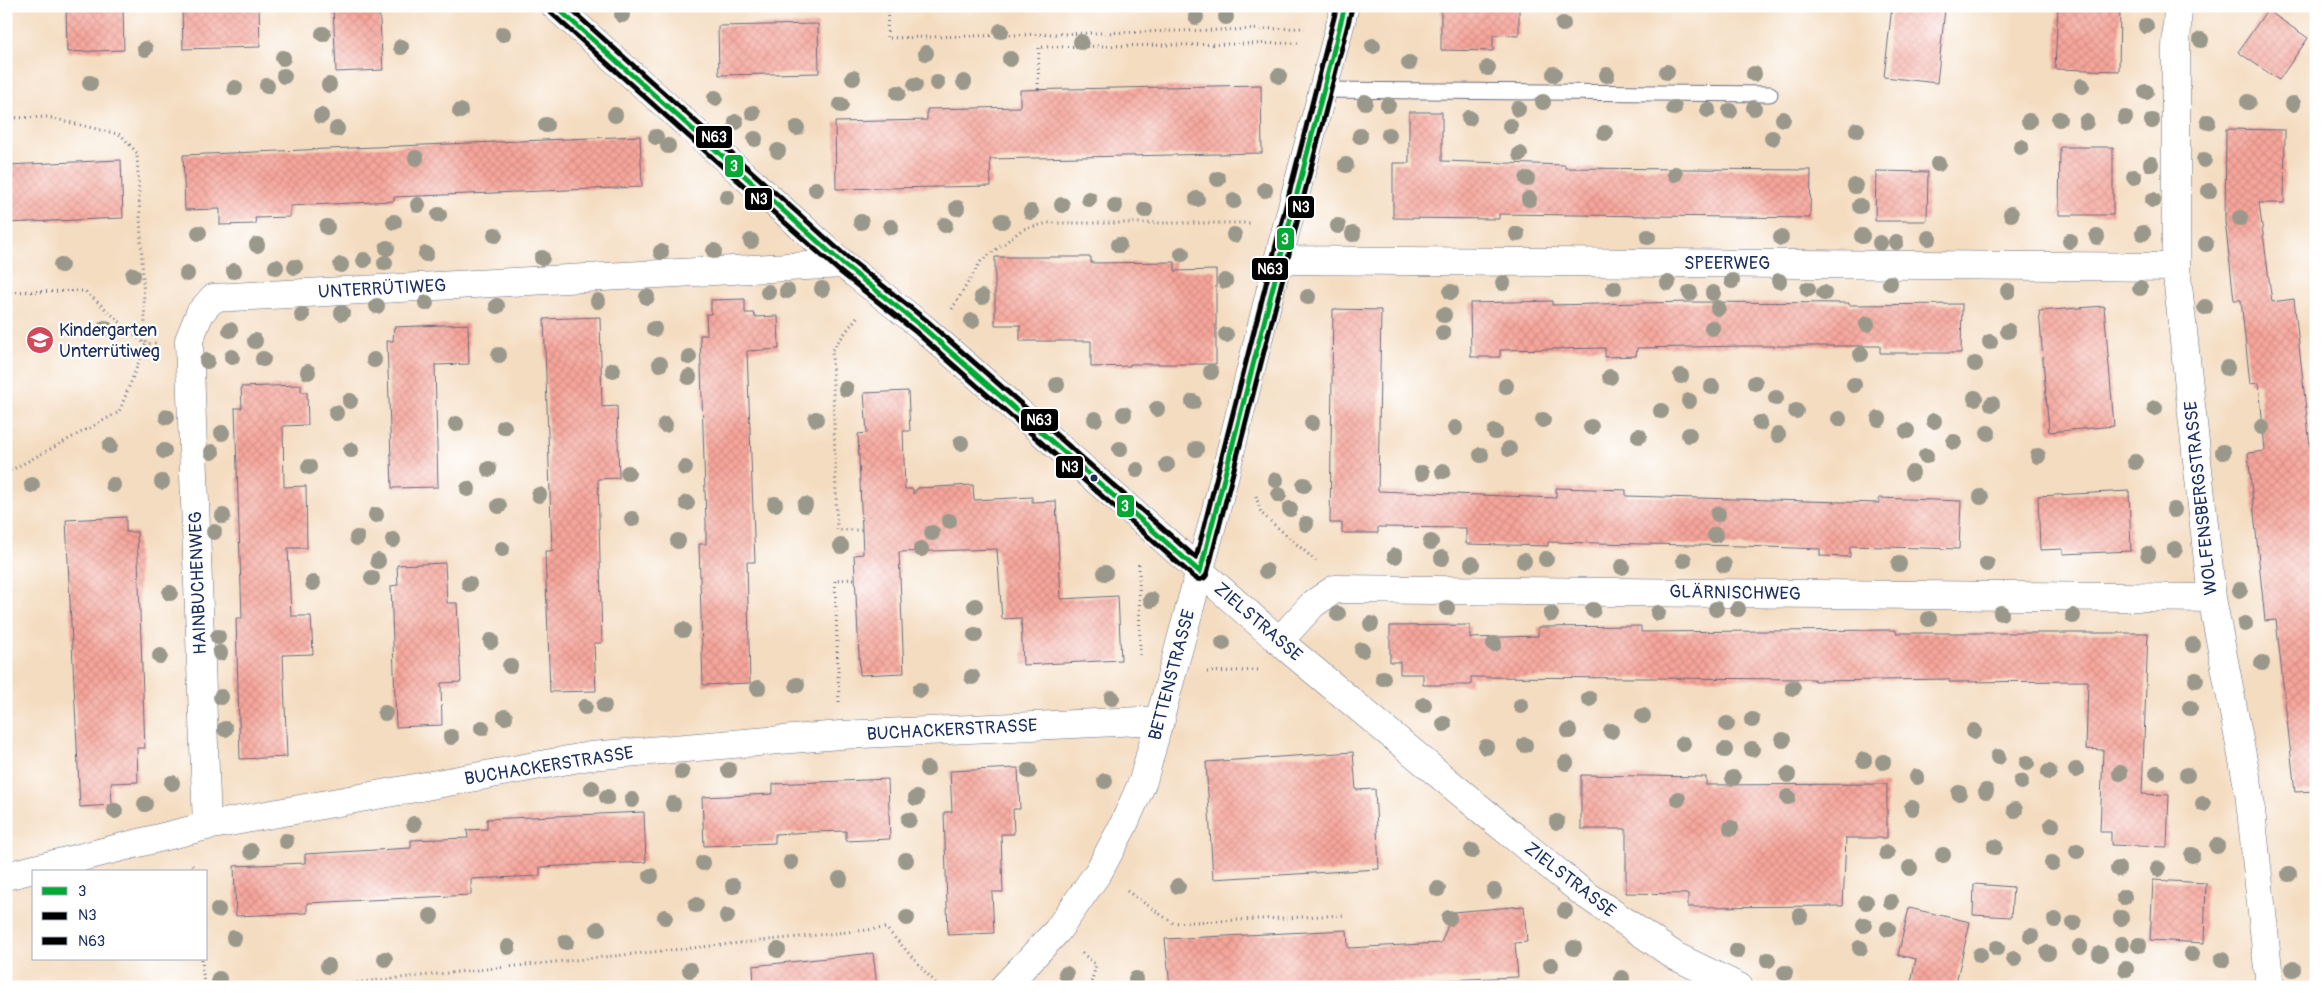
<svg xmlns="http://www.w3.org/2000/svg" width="2322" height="993" font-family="Pangolin,sans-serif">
<defs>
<pattern id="building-cross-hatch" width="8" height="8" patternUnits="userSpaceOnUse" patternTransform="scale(1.25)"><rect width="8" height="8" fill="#f7a59a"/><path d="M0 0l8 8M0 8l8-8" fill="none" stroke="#d38e87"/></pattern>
</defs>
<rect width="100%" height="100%" fill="#fff"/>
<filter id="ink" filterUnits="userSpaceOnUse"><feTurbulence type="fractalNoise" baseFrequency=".02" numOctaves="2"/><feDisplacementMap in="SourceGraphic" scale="10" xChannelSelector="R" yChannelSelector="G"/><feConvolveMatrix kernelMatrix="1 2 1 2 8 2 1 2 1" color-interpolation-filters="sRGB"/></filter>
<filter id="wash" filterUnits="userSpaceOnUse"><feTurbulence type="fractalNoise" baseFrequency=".0096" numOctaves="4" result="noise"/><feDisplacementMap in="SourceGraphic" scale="20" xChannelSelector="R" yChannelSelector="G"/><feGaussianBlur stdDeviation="1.12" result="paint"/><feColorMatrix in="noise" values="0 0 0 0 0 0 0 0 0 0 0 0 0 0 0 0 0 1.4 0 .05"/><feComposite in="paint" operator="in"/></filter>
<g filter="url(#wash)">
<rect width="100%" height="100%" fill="#f4dcc0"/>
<g id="blocks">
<path fill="url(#building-cross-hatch)" d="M 66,6 L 123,6 L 124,50 L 67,52 Z
M 182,6 L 259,6 L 260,47 L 183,49 Z
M 333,6 L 379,6 L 383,70 L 336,72 Z
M 1441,6 L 1519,6 L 1519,36 L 1493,35 L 1493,51 L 1441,50 Z
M 1892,6 L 1945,9 L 1937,83 L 1884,77 Z
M 2058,6 L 2120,6 L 2119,71 L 2055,69 Z
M 2267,10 L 2308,38 L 2279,80 L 2238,52 Z
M 818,24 L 819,73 L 719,75 L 718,26 Z
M 1261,85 L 1262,153 L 990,159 L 991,186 L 836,189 L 835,122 L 927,120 L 927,109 L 1020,107 L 1020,90 Z
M 1409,112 L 1442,112 L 1442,161 L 1565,165 L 1565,168 L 1811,170 L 1810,218 L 1499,214 L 1499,219 L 1393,218 L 1393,163 L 1409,163 Z
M 2226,129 L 2285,130 L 2284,203 L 2259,203 L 2272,302 L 2294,299 L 2310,446 L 2314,446 L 2316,465 L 2316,791 L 2295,792 L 2276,620 L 2265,621 L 2248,453 L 2265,451 L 2259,383 L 2250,384 L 2241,300 L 2234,300 L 2225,221 Z
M 640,136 L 642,187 L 394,197 L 394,201 L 290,206 L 290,217 L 255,218 L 256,224 L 220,225 L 220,209 L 185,210 L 183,155 Z
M 2060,147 L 2113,147 L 2113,215 L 2059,215 Z
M 121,160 L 123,218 L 6,223 L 6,165 Z
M 1876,171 L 1928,172 L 1927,221 L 1875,221 Z
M 995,257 L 1091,257 L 1091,263 L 1175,262 L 1175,271 L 1216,270 L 1216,364 L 1130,364 L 1130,366 L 1091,367 L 1091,341 L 1020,341 L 1020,325 L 995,325 Z
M 745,299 L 745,313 L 754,313 L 755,317 L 778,316 L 779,349 L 747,351 L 755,562 L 747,562 L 750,683 L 703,685 L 699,544 L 706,544 L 706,523 L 700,335 L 707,335 L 706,314 L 711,314 L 711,300 Z
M 1552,301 L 1552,305 L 1690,302 L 1849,303 L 1849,305 L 1962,304 L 1961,353 L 1880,353 L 1880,346 L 1744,346 L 1637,348 L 1636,356 L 1605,357 L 1605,348 L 1500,350 L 1500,357 L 1471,357 L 1470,303 Z
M 2104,306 L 2114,426 L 2049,432 L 2039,311 Z
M 1333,309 L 1381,310 L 1378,491 L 1556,498 L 1556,488 L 1626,490 L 1626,496 L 1879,503 L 1879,498 L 1961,501 L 1959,549 L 1850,546 L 1850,557 L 1820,556 L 1820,549 L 1742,546 L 1548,542 L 1548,546 L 1466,544 L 1466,528 L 1378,527 L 1378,533 L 1342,533 L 1342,523 L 1330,523 Z
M 600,317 L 602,407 L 617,406 L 619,478 L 598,479 L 602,643 L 594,643 L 596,691 L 550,692 L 545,551 L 552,551 L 544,319 Z
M 468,324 L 469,364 L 435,365 L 438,487 L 392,488 L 387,341 L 393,341 L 394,327 Z
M 301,385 L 301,392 L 307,392 L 308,425 L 283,426 L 284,487 L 306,486 L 307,548 L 288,548 L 291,616 L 311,616 L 313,654 L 283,655 L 287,757 L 240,759 L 236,618 L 242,618 L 235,408 L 242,408 L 241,387 Z
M 908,391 L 910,431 L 903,431 L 905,489 L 913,489 L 913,494 L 918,488 L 973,485 L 974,500 L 1032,497 L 1032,502 L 1056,501 L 1061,599 L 1118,596 L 1121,660 L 1023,665 L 1021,618 L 1002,619 L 997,549 L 899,552 L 904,673 L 860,675 L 854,555 L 863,554 L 858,434 L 867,433 L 864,393 Z
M 2129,491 L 2131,551 L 2063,554 L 2063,549 L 2040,550 L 2038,496 Z
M 126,517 L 126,532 L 137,532 L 145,748 L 137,748 L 138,782 L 111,783 L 112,805 L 80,807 L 66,520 Z
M 445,563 L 447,603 L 457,603 L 461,682 L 441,683 L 442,725 L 396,727 L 391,586 L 398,585 L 397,565 Z
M 1470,625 L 1470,638 L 1538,636 L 1538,627 L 1641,626 L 1641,632 L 1896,630 L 1896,633 L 2148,633 L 2142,794 L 2169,795 L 2167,847 L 2111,845 L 2111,832 L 2100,832 L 2103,750 L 2086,749 L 2088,681 L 1949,682 L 1949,679 L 1814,681 L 1814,679 L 1471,677 L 1471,685 L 1423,685 L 1423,674 L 1400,674 L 1400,662 L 1390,662 L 1390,626 Z
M 1353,752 L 1356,790 L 1375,789 L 1379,869 L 1213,879 L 1206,762 Z
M 1018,768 L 1020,809 L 1013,809 L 1014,834 L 1001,834 L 1003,892 L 992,892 L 994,933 L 948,935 L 944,812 L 952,812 L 950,771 Z
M 1581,775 L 1706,777 L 1706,785 L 1887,784 L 1887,838 L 1846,838 L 1843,906 L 1688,907 L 1688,894 L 1626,893 L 1626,829 L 1581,829 Z
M 888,779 L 890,839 L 846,841 L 846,831 L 810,832 L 775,834 L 775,843 L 704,846 L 702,797 L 773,794 L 773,784 Z
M 644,812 L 646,862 L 540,867 L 540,876 L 471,879 L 471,895 L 307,903 L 307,913 L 236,916 L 234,866 L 305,863 L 305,854 L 411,848 L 411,840 L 468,838 L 467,830 L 487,829 L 487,819 Z
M 2153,880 L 2206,883 L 2204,943 L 2150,940 Z
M 1974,884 L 2013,887 L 2011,917 L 1973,915 Z
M 1524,906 L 1527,942 L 1515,943 L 1518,977 L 1351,984 L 1351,987 L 1170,987 L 1165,939 L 1347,930 L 1348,948 L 1441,943 L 1453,912 Z
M 1909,908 L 1970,922 L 1955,987 L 1910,987 L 1916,959 L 1898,955 Z
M 873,953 L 877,987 L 754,987 L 753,966 Z"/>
</g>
</g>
<g filter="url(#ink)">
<use href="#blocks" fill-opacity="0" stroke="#676c80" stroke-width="1"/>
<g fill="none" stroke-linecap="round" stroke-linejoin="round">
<g stroke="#676c80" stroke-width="17">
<path id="service" d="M 1322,90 L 1770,94"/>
</g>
<g stroke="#676c80" stroke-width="29">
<path id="minor" d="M 555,6 L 843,264 L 921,326 L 1293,653 L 1483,811 L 1582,892 L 1675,956 L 1739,987
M 2178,6 L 2176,48 L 2176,267 L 2212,598 L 2249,792 L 2270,987
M 1278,260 L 2176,267
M 1279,641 L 1313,604 L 1335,589 L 2212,598
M 207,826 L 189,340 L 200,313 L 213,298 L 843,264
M 6,876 L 207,826 L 590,756 L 840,735 L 1161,720
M 1004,987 L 1057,931 L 1099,871 L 1123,826 L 1143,781 L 1216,510 L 1278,260 L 1345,6"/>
</g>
<path stroke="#676c80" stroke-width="3" stroke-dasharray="1 4" stroke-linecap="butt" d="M 888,6 L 887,38 L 1305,28
M 1038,89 L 1039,47 L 1300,43
M 6,118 L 48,117 L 121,135 L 137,153 L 146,344
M 6,292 L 85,291 L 145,344
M 952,309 L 981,261 L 1023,229 L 1048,223 L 1253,223
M 857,317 L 832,350 L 837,530 L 862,530
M 6,473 L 119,412 L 146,344 L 156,343
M 1256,496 L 1261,513 L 1316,561
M 1139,564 L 1140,655
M 1207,672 L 1260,670
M 839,702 L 835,580 L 855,579
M 192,865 L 195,872
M 1127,891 L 1173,923 L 1346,915
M 1082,953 L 1096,965 L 1090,987
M 202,959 L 204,987
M 312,987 L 886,928 L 939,987
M 1649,987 L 1653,981"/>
<use href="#service" stroke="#fff" stroke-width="15"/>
<use href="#minor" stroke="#fff" stroke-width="28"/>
<g stroke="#fff" stroke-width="9">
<path id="bus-1" d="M 555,6 L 843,264 L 921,326 L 1200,572 L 1345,6"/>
</g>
<g stroke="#fff" stroke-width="9">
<path id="bus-2" d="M 550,12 L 838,270 L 916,332 L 1195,578 C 1200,581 1205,579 1207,574 L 1352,8"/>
</g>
<g stroke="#fff" stroke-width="9">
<path id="bus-3" d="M 567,6 L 848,258 L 926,320 L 1196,558 L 1337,6"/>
</g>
<use href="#bus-1" stroke="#04a934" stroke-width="5"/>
<use href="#bus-2" stroke="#000" stroke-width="5"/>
<use href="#bus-3" stroke="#000" stroke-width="5"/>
</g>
<g fill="#9a988b">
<circle cx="622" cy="15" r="8"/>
<circle cx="1196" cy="17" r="8"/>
<circle cx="1226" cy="17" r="8"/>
<circle cx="1563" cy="24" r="8"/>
<circle cx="2146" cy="26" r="8"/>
<circle cx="1001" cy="31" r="8"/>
<circle cx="323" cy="34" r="8"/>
<circle cx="503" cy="34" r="8"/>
<circle cx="2201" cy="40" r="8"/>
<circle cx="1081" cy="42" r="8"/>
<circle cx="1373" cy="46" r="8"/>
<circle cx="401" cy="47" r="8"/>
<circle cx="145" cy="49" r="8"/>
<circle cx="926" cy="53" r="8"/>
<circle cx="283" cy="58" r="8"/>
<circle cx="1010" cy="59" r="8"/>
<circle cx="1409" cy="63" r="8"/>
<circle cx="1488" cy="68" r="8"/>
<circle cx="1667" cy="72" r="8"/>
<circle cx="1554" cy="74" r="8"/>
<circle cx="1754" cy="74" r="8"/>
<circle cx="1607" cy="75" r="8"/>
<circle cx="284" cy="76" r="8"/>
<circle cx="1279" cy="76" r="8"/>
<circle cx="853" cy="78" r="8"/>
<circle cx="964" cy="82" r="8"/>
<circle cx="90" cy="83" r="8"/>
<circle cx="937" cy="83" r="8"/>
<circle cx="329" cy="85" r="8"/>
<circle cx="915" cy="85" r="8"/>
<circle cx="267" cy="86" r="8"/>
<circle cx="2082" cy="86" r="8"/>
<circle cx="235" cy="88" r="8"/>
<circle cx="2146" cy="92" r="8"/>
<circle cx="898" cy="93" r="8"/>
<circle cx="715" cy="98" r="8"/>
<circle cx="1365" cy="102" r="8"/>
<circle cx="1543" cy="102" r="8"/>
<circle cx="2248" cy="102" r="8"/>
<circle cx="2293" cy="104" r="8"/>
<circle cx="841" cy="105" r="8"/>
<circle cx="1388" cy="105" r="8"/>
<circle cx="1674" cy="108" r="8"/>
<circle cx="1754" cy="108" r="8"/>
<circle cx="1518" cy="109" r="8"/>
<circle cx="1708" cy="110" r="8"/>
<circle cx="460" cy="111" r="8"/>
<circle cx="1730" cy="111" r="8"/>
<circle cx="753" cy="113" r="8"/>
<circle cx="615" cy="115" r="8"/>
<circle cx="321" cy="116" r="8"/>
<circle cx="1469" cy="118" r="8"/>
<circle cx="2125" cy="118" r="8"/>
<circle cx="1783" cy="119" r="8"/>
<circle cx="2059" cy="119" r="8"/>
<circle cx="2029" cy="121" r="8"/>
<circle cx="2152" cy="121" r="8"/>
<circle cx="736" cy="122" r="8"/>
<circle cx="2086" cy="122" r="8"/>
<circle cx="2208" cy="122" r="8"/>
<circle cx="546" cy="125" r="8"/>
<circle cx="1510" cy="126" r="8"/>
<circle cx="797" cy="128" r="8"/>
<circle cx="337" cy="129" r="8"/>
<circle cx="1857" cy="130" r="8"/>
<circle cx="1605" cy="133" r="8"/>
<circle cx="1389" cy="135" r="8"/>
<circle cx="1360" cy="136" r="8"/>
<circle cx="656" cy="137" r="8"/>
<circle cx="1772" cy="138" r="8"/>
<circle cx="755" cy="139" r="8"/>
<circle cx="668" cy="146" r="8"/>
<circle cx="2021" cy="147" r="8"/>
<circle cx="778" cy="151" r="8"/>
<circle cx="1520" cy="154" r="8"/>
<circle cx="416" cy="158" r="8"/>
<circle cx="2204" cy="160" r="8"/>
<circle cx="1938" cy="164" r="8"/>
<circle cx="2151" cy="164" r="8"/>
<circle cx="1346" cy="165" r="8"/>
<circle cx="1675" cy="174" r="8"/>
<circle cx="2134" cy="177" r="8"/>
<circle cx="1218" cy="179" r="8"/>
<circle cx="1527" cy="179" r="8"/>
<circle cx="1855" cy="186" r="8"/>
<circle cx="816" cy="189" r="8"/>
<circle cx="1265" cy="190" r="8"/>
<circle cx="2209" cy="191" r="8"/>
<circle cx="727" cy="197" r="8"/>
<circle cx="1089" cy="199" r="8"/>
<circle cx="1197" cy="199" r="8"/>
<circle cx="1529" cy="199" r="8"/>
<circle cx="2153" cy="200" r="8"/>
<circle cx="1234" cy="201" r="8"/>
<circle cx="418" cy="205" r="8"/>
<circle cx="1062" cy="205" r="8"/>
<circle cx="1115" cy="206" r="8"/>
<circle cx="1860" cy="206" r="8"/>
<circle cx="957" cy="208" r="8"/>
<circle cx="1145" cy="210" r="8"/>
<circle cx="1031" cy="212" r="8"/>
<circle cx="2011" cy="214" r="8"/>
<circle cx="439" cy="215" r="8"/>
<circle cx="2240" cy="218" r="8"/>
<circle cx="1002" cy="221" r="8"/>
<circle cx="394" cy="222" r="8"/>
<circle cx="861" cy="222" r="8"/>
<circle cx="945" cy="225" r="8"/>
<circle cx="1338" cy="226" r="8"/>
<circle cx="327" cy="227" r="8"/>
<circle cx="891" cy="227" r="8"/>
<circle cx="199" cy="233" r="8"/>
<circle cx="2143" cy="233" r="8"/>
<circle cx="1353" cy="234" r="8"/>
<circle cx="1517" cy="234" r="8"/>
<circle cx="495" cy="235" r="8"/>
<circle cx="1234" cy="235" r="8"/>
<circle cx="1862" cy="236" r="8"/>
<circle cx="1648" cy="237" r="8"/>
<circle cx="2097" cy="237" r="8"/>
<circle cx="1781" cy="238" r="8"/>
<circle cx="1929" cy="238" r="8"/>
<circle cx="751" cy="241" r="8"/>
<circle cx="2070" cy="241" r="8"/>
<circle cx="1896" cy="242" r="8"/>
<circle cx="1880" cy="243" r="8"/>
<circle cx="2206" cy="244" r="8"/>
<circle cx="257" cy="245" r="8"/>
<circle cx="1119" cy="245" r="8"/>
<circle cx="387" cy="248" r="8"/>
<circle cx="714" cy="251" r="8"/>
<circle cx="661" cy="252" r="8"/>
<circle cx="426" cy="254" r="8"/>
<circle cx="1182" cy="254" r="8"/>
<circle cx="542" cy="258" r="8"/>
<circle cx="364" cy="260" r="8"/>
<circle cx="385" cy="263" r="8"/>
<circle cx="61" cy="265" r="8"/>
<circle cx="341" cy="265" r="8"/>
<circle cx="276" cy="267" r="8"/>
<circle cx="295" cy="267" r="8"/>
<circle cx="234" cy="271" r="8"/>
<circle cx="187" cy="274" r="8"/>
<circle cx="133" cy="275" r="8"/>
<circle cx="1225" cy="281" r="8"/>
<circle cx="1732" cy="281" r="8"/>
<circle cx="1779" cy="281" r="8"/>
<circle cx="1503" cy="283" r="8"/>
<circle cx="1668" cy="283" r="8"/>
<circle cx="1890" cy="283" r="8"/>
<circle cx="1614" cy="288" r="8"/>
<circle cx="2140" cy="288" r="8"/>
<circle cx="822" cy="289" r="8"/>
<circle cx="1808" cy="289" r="8"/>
<circle cx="787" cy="291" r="8"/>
<circle cx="2008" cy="291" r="8"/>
<circle cx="768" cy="292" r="8"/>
<circle cx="1451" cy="292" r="8"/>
<circle cx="1690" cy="293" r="8"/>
<circle cx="1713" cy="293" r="8"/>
<circle cx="1824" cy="293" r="8"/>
<circle cx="647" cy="297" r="8"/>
<circle cx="982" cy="297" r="8"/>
<circle cx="1308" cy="297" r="8"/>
<circle cx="598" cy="301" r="8"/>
<circle cx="426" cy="303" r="8"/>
<circle cx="377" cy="306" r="8"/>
<circle cx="497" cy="306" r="8"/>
<circle cx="2205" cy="307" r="8"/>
<circle cx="1718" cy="308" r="8"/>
<circle cx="342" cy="313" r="8"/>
<circle cx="302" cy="315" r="8"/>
<circle cx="1444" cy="315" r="8"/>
<circle cx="972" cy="321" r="8"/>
<circle cx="1867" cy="324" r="8"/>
<circle cx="105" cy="328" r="8"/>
<circle cx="1712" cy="328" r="8"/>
<circle cx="654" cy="329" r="8"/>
<circle cx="230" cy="330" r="8"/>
<circle cx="2008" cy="331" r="8"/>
<circle cx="1443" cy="333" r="8"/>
<circle cx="1226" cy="335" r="8"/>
<circle cx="255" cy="341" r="8"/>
<circle cx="1990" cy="342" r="8"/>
<circle cx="1861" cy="354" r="8"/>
<circle cx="499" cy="355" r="8"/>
<circle cx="232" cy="357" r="8"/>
<circle cx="689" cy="357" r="8"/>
<circle cx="263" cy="359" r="8"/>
<circle cx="374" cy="360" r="8"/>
<circle cx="207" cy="361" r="8"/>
<circle cx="660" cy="364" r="8"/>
<circle cx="1975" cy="364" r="8"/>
<circle cx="2227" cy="368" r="8"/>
<circle cx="613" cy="370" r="8"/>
<circle cx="308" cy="372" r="8"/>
<circle cx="1211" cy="372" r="8"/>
<circle cx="1681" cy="376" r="8"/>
<circle cx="689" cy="377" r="8"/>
<circle cx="1610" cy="377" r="8"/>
<circle cx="1755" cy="383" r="8"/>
<circle cx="1057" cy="385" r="8"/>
<circle cx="1854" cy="385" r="8"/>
<circle cx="1506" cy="386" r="8"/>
<circle cx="1712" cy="387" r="8"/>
<circle cx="846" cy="389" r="8"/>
<circle cx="1776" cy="398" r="8"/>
<circle cx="1975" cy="398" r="8"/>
<circle cx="350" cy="401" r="8"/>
<circle cx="1689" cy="401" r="8"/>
<circle cx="1193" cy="402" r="8"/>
<circle cx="1992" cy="404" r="8"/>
<circle cx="2155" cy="408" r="8"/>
<circle cx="1157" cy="409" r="8"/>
<circle cx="1661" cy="411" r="8"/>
<circle cx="1796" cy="411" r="8"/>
<circle cx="336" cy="413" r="8"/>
<circle cx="1124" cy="414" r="8"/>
<circle cx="167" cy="417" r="8"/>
<circle cx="816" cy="419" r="8"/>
<circle cx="1095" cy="419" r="8"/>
<circle cx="1839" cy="419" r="8"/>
<circle cx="1879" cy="419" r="8"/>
<circle cx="1543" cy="420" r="8"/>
<circle cx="1934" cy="421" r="8"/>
<circle cx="1312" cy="423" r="8"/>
<circle cx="1760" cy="423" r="8"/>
<circle cx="456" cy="424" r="8"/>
<circle cx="665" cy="425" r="8"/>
<circle cx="504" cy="427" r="8"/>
<circle cx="1591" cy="427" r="8"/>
<circle cx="2262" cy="427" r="8"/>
<circle cx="1455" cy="428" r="8"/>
<circle cx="1907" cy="431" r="8"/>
<circle cx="1495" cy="432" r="8"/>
<circle cx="222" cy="433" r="8"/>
<circle cx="1988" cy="433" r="8"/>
<circle cx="1689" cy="435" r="8"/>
<circle cx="1778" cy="435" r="8"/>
<circle cx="1639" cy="436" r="8"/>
<circle cx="1954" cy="442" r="8"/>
<circle cx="961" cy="443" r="8"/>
<circle cx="110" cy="446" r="8"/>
<circle cx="1120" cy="449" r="8"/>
<circle cx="1196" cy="449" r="8"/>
<circle cx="1509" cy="449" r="8"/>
<circle cx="351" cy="450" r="8"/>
<circle cx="164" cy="451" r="8"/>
<circle cx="212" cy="452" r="8"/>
<circle cx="2223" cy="452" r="8"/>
<circle cx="1481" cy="455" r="8"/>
<circle cx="1926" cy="456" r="8"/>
<circle cx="2038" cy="456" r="8"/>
<circle cx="2135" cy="462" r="8"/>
<circle cx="1167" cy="465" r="8"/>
<circle cx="309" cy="467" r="8"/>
<circle cx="685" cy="468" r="8"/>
<circle cx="489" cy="469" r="8"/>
<circle cx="1137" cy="470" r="8"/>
<circle cx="1443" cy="471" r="8"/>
<circle cx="628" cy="473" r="8"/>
<circle cx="1422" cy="473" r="8"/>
<circle cx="1912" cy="473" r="8"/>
<circle cx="1276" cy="480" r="8"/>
<circle cx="162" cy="482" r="8"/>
<circle cx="32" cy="485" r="8"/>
<circle cx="113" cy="485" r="8"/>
<circle cx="1304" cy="485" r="8"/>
<circle cx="468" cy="489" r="8"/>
<circle cx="539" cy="495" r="8"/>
<circle cx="1279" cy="495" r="8"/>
<circle cx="1981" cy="497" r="8"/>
<circle cx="687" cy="503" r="8"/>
<circle cx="775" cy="504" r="8"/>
<circle cx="805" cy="505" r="8"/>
<circle cx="499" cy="506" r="8"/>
<circle cx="1290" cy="509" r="8"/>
<circle cx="2174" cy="510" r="8"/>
<circle cx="1718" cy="514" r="8"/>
<circle cx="376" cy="515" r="8"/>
<circle cx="223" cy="516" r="8"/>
<circle cx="632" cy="519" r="8"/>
<circle cx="949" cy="521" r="8"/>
<circle cx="1306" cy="524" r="8"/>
<circle cx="214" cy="532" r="8"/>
<circle cx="932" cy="533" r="8"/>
<circle cx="1715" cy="535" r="8"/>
<circle cx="357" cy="538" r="8"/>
<circle cx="393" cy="540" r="8"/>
<circle cx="678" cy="541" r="8"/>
<circle cx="1431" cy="542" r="8"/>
<circle cx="841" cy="546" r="8"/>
<circle cx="502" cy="549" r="8"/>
<circle cx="921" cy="549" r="8"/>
<circle cx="2175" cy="549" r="8"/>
<circle cx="2148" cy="554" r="8"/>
<circle cx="1395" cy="556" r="8"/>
<circle cx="1442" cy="558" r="8"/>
<circle cx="1546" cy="559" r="8"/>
<circle cx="1684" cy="560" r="8"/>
<circle cx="378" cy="561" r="8"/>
<circle cx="1524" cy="561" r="8"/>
<circle cx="1472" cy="564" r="8"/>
<circle cx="1899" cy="564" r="8"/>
<circle cx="1987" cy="564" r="8"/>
<circle cx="1724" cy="565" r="8"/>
<circle cx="1622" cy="567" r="8"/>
<circle cx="1266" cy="571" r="8"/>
<circle cx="1105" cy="573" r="8"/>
<circle cx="372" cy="578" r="8"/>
<circle cx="313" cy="583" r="8"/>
<circle cx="469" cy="584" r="8"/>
<circle cx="2240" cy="590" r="8"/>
<circle cx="170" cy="593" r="8"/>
<circle cx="1151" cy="600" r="8"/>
<circle cx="975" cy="606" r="8"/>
<circle cx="1447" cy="608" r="8"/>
<circle cx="1716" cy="609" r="8"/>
<circle cx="1738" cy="609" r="8"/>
<circle cx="1593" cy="610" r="8"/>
<circle cx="1658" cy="613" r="8"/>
<circle cx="2001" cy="613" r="8"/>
<circle cx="1338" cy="614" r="8"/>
<circle cx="1551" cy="614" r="8"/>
<circle cx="2073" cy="616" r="8"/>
<circle cx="1929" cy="619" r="8"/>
<circle cx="1371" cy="624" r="8"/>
<circle cx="2245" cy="624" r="8"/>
<circle cx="683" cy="630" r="8"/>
<circle cx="975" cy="635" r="8"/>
<circle cx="218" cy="637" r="8"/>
<circle cx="491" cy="641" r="8"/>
<circle cx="1223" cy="643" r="8"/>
<circle cx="1494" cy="644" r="8"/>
<circle cx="2193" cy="645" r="8"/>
<circle cx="1362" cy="650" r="8"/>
<circle cx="220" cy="653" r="8"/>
<circle cx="160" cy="656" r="8"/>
<circle cx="2262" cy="663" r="8"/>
<circle cx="510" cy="666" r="8"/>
<circle cx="972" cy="677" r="8"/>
<circle cx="1383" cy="678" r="8"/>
<circle cx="2196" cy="680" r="8"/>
<circle cx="797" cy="685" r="8"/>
<circle cx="758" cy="688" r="8"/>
<circle cx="1793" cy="688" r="8"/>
<circle cx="920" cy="690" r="8"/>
<circle cx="221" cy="697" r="8"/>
<circle cx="1112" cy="698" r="8"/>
<circle cx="1589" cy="699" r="8"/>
<circle cx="1424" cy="705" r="8"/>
<circle cx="604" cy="706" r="8"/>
<circle cx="1521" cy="706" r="8"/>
<circle cx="585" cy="707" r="8"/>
<circle cx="2190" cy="708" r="8"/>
<circle cx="385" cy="713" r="8"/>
<circle cx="1643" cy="716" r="8"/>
<circle cx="505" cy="717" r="8"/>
<circle cx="1752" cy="720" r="8"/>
<circle cx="1444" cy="724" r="8"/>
<circle cx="1727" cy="724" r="8"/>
<circle cx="482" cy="728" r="8"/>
<circle cx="225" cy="729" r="8"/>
<circle cx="1569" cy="731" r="8"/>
<circle cx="1611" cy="731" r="8"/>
<circle cx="1974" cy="731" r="8"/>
<circle cx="451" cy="737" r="8"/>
<circle cx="1783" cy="740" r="8"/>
<circle cx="1683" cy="744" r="8"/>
<circle cx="1525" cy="745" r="8"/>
<circle cx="1486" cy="747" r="8"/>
<circle cx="1752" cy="749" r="8"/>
<circle cx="1725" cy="750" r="8"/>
<circle cx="1998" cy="757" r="8"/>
<circle cx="1864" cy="760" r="8"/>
<circle cx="1883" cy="762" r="8"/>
<circle cx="1566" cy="763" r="8"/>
<circle cx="2027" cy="763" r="8"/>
<circle cx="927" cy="769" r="8"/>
<circle cx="729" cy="770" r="8"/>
<circle cx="2076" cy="770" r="8"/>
<circle cx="1029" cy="771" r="8"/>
<circle cx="682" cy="772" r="8"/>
<circle cx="2049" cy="772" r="8"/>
<circle cx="2120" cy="773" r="8"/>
<circle cx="2157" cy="773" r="8"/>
<circle cx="1788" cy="775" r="8"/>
<circle cx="2187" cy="775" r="8"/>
<circle cx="1917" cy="777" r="8"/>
<circle cx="1733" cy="778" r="8"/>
<circle cx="1105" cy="781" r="8"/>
<circle cx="2021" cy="782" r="8"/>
<circle cx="172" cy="783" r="8"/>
<circle cx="592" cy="788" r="8"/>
<circle cx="1986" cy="791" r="8"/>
<circle cx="1959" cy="793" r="8"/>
<circle cx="607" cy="797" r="8"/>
<circle cx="1788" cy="797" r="8"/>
<circle cx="916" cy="798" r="8"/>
<circle cx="1678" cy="799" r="8"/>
<circle cx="632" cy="800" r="8"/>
<circle cx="145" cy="804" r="8"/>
<circle cx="673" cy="804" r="8"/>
<circle cx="2203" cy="804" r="8"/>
<circle cx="1912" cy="808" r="8"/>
<circle cx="2015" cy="810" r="8"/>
<circle cx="115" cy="811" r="8"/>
<circle cx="909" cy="820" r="8"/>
<circle cx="1557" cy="822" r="8"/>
<circle cx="414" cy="824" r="8"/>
<circle cx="2052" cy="825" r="8"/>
<circle cx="1731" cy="828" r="8"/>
<circle cx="286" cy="841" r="8"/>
<circle cx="2217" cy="846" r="8"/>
<circle cx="1995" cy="847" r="8"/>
<circle cx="251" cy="851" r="8"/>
<circle cx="1472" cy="851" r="8"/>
<circle cx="2077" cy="851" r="8"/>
<circle cx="1887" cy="853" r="8"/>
<circle cx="1943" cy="855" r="8"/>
<circle cx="2192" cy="855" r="8"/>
<circle cx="906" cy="860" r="8"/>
<circle cx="791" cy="862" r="8"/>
<circle cx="703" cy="863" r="8"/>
<circle cx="2052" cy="863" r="8"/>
<circle cx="1910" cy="868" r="8"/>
<circle cx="2118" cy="869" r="8"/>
<circle cx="2158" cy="869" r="8"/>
<circle cx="2289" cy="874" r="8"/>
<circle cx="651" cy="876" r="8"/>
<circle cx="840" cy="879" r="8"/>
<circle cx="733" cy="886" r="8"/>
<circle cx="1178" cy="886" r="8"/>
<circle cx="1438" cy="889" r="8"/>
<circle cx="1494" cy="891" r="8"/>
<circle cx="2124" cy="897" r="8"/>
<circle cx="1866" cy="902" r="8"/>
<circle cx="1891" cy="902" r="8"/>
<circle cx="696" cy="905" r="8"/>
<circle cx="218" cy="910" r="8"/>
<circle cx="1565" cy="911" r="8"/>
<circle cx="431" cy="916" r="8"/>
<circle cx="727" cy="916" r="8"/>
<circle cx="1800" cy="916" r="8"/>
<circle cx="665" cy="917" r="8"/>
<circle cx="907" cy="918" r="8"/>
<circle cx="1449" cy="918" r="8"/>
<circle cx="2121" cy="918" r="8"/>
<circle cx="2055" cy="920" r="8"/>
<circle cx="2074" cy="923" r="8"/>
<circle cx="1864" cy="925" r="8"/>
<circle cx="598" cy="929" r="8"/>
<circle cx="1888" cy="929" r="8"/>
<circle cx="2031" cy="936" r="8"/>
<circle cx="234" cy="938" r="8"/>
<circle cx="566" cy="942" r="8"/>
<circle cx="2122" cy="944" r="8"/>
<circle cx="2139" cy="945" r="8"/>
<circle cx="508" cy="947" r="8"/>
<circle cx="2080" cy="947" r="8"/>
<circle cx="1574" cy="948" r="8"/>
<circle cx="1860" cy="948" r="8"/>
<circle cx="1997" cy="948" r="8"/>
<circle cx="778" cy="950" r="8"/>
<circle cx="1737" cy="951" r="8"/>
<circle cx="2048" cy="953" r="8"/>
<circle cx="2100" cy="954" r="8"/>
<circle cx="2192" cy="954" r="8"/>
<circle cx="1980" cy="955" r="8"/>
<circle cx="385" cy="959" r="8"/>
<circle cx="2014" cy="959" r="8"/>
<circle cx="1768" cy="960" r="8"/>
<circle cx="2222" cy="960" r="8"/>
<circle cx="1551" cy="965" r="8"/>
<circle cx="328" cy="966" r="8"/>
<circle cx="2126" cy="969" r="8"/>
<circle cx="2293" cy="969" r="8"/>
<circle cx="690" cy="970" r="8"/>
<circle cx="1785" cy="973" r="8"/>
<circle cx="1066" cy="974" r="8"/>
<circle cx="1622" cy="978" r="8"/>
<circle cx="219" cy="979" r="8"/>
<circle cx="1136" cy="979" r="8"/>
</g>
</g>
<defs>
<g id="school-disc" transform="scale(1.4375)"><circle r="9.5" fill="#d1495b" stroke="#fff"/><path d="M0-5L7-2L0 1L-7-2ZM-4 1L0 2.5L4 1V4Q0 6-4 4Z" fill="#fff"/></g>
</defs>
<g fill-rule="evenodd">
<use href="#school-disc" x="40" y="340"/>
</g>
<circle fill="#1b2f5e" stroke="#fff" stroke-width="2" cx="1094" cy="478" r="4.5"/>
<g text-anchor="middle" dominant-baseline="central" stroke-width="4.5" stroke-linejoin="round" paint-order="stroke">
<g font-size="18" fill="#1b2f5e" stroke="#fff">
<text x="1727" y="263">SPEERWEG</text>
<text transform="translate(382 289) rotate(-3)">UNTERRÜTIWEG</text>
<text transform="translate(2201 498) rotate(-96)">WOLFENSBERGSTRASSE</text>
<text transform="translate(198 583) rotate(-92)">HAINBUCHENWEG</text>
<text transform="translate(1735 593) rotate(1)">GLÄRNISCHWEG</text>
<text transform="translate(1258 622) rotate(41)">ZIELSTRASSE</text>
<text transform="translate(1172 675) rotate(-75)">BETTENSTRASSE</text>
<text transform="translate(952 730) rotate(-3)">BUCHACKERSTRASSE</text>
<text transform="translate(549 766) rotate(-9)">BUCHACKERSTRASSE</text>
<text transform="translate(1570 880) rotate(38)">ZIELSTRASSE</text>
</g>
<g font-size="18" fill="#1b2f5e" stroke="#fff" text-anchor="start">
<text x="59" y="330">Kindergarten<tspan x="59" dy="21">Unterrütiweg</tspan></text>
</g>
</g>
<g stroke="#fff" stroke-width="2">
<rect x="695" y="125" width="38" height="24" rx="5" fill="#000"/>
<rect x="724" y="154" width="20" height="24" rx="5" fill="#04a934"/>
<rect x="744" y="187" width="29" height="24" rx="5" fill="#000"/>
<rect x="1287" y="195" width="28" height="24" rx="5" fill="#000"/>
<rect x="1276" y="227" width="19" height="24" rx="5" fill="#04a934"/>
<rect x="1251" y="257" width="38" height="24" rx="5" fill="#000"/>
<rect x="1020" y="408" width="39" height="24" rx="5" fill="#000"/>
<rect x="1055" y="455" width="29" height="24" rx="5" fill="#000"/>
<rect x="1116" y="494" width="19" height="24" rx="5" fill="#04a934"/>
</g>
<g font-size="14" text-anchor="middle" font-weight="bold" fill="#fff">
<text x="714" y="142">N63</text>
<text x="734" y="171">3</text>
<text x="759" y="204">N3</text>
<text x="1301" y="212">N3</text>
<text x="1285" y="244">3</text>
<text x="1270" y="274">N63</text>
<text x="1039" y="425">N63</text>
<text x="1070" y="472">N3</text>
<text x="1125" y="511">3</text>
</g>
<rect width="2322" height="993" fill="none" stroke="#fff" stroke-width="25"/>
<rect x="32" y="870" width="175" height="90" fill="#ffffff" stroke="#a4acbf"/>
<rect x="42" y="887" width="25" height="8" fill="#04a934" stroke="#a4acbf"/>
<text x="78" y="896" font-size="15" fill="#1b2f5e">3</text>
<rect x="42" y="912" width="25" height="8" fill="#000000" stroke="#a4acbf"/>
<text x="78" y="920" font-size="15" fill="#1b2f5e">N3</text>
<rect x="42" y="937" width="25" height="8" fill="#000000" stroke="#a4acbf"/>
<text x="78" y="946" font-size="15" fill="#1b2f5e">N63</text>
</svg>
